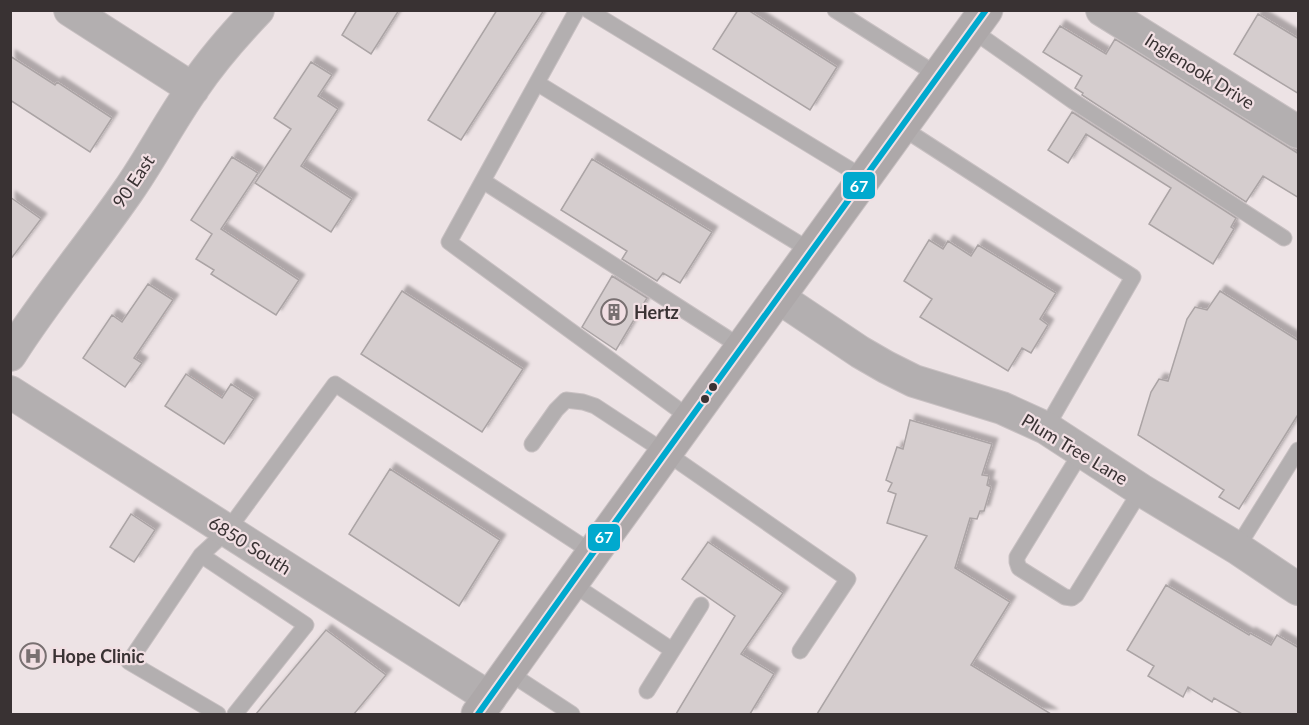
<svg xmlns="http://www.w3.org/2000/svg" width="1309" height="725" font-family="Lato,sans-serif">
<defs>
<filter id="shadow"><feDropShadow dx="5.5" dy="-5.5" stdDeviation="1.5" flood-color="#0004"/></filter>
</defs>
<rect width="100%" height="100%" fill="#ede3e5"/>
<path fill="#d5cdce" stroke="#aba4a5" stroke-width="1.5" filter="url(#shadow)" d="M 357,10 L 399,10 L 371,54 L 342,35 Z
M 497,10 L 544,10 L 461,140 L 428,120 Z
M 738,10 L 748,10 L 837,67 L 810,110 L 713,49 Z
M 1258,14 L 1299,39 L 1299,94 L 1234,54 Z
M 1060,26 L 1106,54 L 1115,39 L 1299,154 L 1299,198 L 1263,176 L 1246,202 L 1082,95 L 1083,93 L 1075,88 L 1082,76 L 1043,52 Z
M 10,56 L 55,85 L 57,82 L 112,118 L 90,152 L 10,100 Z
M 311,62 L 332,75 L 318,96 L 338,109 L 301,166 L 352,199 L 331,232 L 255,183 L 291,129 L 274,118 Z
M 1072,112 L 1236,218 L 1231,227 L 1234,229 L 1213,264 L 1149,224 L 1171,188 L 1086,134 L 1068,163 L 1048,150 Z
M 232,157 L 258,173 L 221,229 L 299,280 L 276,315 L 211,274 L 214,270 L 196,259 L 212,234 L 191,220 Z
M 592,159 L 712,232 L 680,283 L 663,273 L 657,281 L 622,259 L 627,251 L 561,210 Z
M 10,197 L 41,219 L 10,260 Z
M 929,240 L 943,249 L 948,241 L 971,256 L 978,245 L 1056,293 L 1040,319 L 1048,325 L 1031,353 L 1022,348 L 1008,371 L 920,317 L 932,299 L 904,281 Z
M 612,276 L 647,298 L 616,350 L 582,327 Z
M 148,284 L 173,300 L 134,358 L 142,363 L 125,387 L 83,358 L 112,315 L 122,322 Z
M 402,291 L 523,369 L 482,432 L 361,354 Z
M 1220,291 L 1299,341 L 1299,413 L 1239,509 L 1219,497 L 1224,490 L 1138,435 L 1151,392 L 1159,379 L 1168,381 L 1187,319 L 1195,307 L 1207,310 Z
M 186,374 L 222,398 L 231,384 L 254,399 L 224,444 L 165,406 Z
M 910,420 L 992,444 L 982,475 L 989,476 L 987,485 L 991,487 L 984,511 L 980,511 L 977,519 L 970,518 L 955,568 L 1010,602 L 971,665 L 1051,714 L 817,714 L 927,536 L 887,523 L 896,494 L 888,491 L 892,483 L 886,480 L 897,447 L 903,449 Z
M 390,469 L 500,540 L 459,606 L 349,534 Z
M 131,514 L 155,530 L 134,562 L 110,547 Z
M 708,542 L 783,593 L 741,654 L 774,674 L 750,714 L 676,714 L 735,616 L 682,579 Z
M 1166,585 L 1249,635 L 1250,633 L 1271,645 L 1277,635 L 1299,648 L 1299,714 L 1242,714 L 1214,698 L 1212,702 L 1188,687 L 1183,697 L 1148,676 L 1154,666 L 1127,650 Z
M 326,630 L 386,675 L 354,714 L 256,714 Z"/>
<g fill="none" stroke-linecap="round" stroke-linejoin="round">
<g stroke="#c8c0c2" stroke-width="17">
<path id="service" d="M 577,10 L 449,242 L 690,418
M 588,10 L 864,178
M 835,10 L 939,76
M 972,30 L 1073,101 L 1284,238
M 537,83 L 811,251
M 901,127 L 1133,277 L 1046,428
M 483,181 L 741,347
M 532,444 L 556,410 L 566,400 L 583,402 L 595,406 L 665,452 L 848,579 L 800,651
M 1082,451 L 1017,557 L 1017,562 L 1019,568 L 1065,597 L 1072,598 L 1076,595 L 1141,490
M 1237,548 L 1298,450
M 201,555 L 306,625 L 235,714
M 571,583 L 672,650
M 508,672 L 572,714
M 647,691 L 701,605
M 218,714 L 129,662 L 201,555 L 227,531 L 335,384 L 593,553"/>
</g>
<g stroke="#c8c0c2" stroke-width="34">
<path id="minor" d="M 70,10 L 193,89
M 1102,10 L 1298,132
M 778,297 L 860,352 L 886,367 L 914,381 L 1002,408 L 1046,428 L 1141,490 L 1237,548 L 1298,589
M 10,355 C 46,298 90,246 128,191 C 151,158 170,121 194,87 C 213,59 235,34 258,10
M 10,392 L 490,698"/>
</g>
<g stroke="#c8c0c2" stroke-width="35">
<path id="primary" d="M 478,714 L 593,553 L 986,10"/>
</g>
<use href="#service" stroke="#b3afb0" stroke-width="15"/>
<use href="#minor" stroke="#b3afb0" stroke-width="32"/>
<use href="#primary" stroke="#ada8a9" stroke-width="33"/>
<g stroke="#f1dfe3" stroke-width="10">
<path id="bus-1" d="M 478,714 L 593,553 L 986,10"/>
</g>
<use href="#bus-1" stroke="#00a9ce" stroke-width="6"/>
</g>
<defs>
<g id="building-ring" transform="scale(1.35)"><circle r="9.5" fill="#f1dfe3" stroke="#787071" stroke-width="1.5"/><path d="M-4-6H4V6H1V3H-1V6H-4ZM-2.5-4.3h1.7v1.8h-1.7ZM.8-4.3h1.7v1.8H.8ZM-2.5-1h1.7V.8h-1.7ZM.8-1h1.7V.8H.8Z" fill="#787071"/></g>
<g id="hospital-ring" transform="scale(1.35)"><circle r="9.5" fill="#f1dfe3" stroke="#787071" stroke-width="1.5"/><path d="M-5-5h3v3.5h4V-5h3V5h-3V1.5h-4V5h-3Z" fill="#787071"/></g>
</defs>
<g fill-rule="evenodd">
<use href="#building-ring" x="614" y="312"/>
<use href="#hospital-ring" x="33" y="656"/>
</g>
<g fill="#393233" stroke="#f1dfe3" stroke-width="2">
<circle cx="713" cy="387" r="5"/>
<circle cx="705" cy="399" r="5"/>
</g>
<g text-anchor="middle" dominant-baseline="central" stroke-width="4.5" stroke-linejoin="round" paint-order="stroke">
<g font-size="18" fill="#393233" stroke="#f1dfe3">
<text transform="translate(1200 71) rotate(32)">Inglenook Drive</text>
<text transform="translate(133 181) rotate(-56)">90 East</text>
<text transform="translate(1075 449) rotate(31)">Plum Tree Lane</text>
<text transform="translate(250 545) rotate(32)">6850 South</text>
</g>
<g font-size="18" font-weight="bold" fill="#393233" stroke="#f1dfe3" text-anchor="start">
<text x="634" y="312">Hertz</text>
<text x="52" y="656">Hope Clinic</text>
</g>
</g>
<g stroke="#f1dfe3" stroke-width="2">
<rect x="842" y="171" width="34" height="29" rx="6" fill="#00a9ce"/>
<rect x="587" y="523" width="34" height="29" rx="6" fill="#00a9ce"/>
</g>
<g font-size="16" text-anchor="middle" font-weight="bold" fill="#fff">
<text x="859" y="192">67</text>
<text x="604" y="543">67</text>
</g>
<rect width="1309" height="725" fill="none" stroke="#393233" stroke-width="24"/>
</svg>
